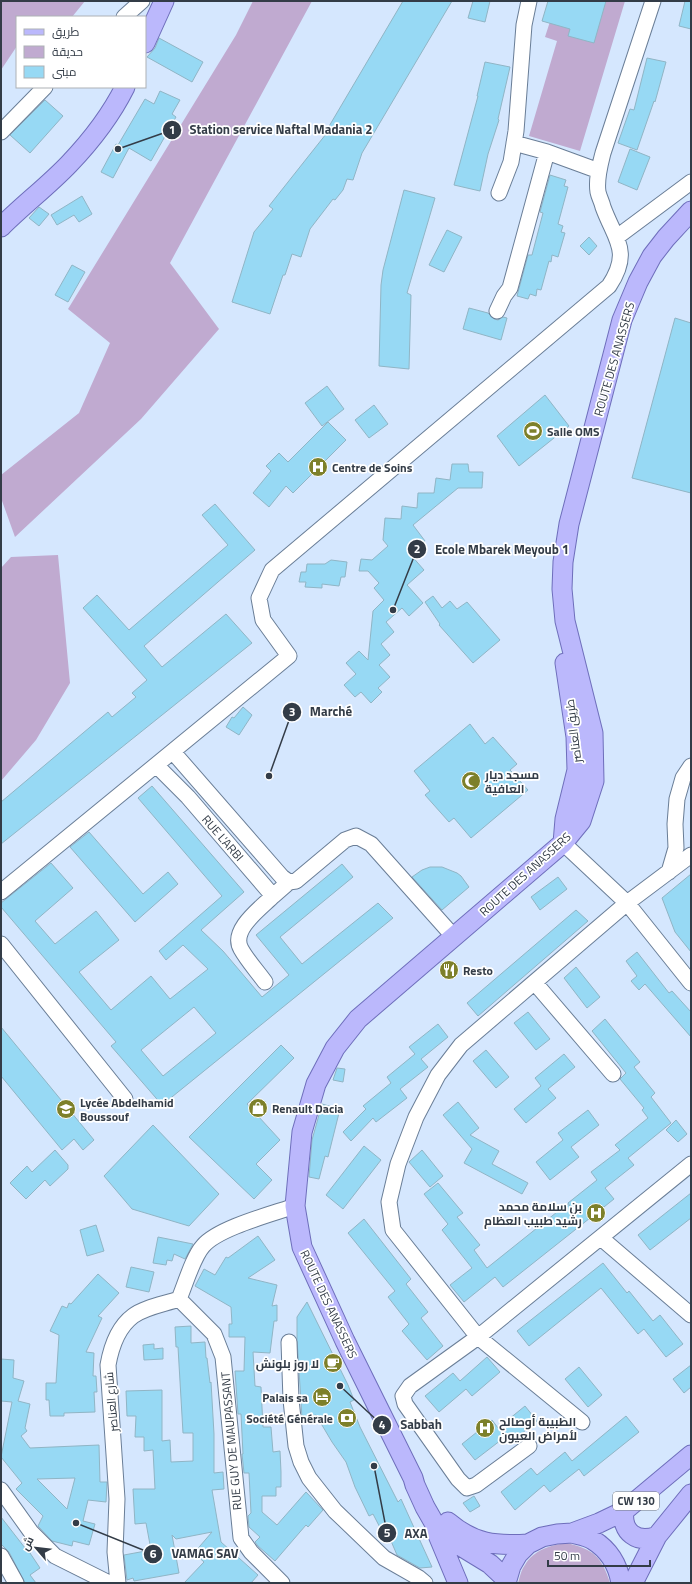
<svg xmlns="http://www.w3.org/2000/svg" width="692" height="1584" font-family="'Titillium Web',Cairo,sans-serif">
<rect width="100%" height="100%" fill="#d5e7fe"/>
<path fill="#c0aad0" d="M 1,1 L 85,1 L 72,17 L 17,17 L 17,46 L 1,70 Z
M 253,1 L 312,1 L 170,263 L 219,329 L 141,419 L 15,537 L 1,498 L 1,475 L 79,413 L 110,343 L 68,309 L 236,35 Z
M 581,1 L 625,1 L 580,151 L 529,136 L 557,41 L 545,37 L 556,3 Z
M 58,555 L 70,683 L 36,740 L 1,781 L 1,568 L 11,557 Z
M 567,1543 C 593,1549 602,1557 610,1583 L 518,1583 C 520,1577 521,1570 525,1565 C 534,1550 550,1545 567,1543 Z"/>
<path fill="#97d9f4" stroke="#90b5c5" fill-rule="evenodd" d="M 403,1 L 452,1 L 362,153 L 353,180 L 347,179 L 343,190 L 335,200 L 333,199 L 310,229 L 301,257 L 292,254 L 285,275 L 283,275 L 270,314 L 232,302 L 254,232 L 273,209 L 269,206 L 330,129 L 328,128 Z
M 473,1 L 490,1 L 485,22 L 468,18 Z
M 548,1 L 606,1 L 594,43 L 568,36 L 570,29 L 542,21 Z
M 685,1 L 691,1 L 691,29 L 679,26 Z
M 159,38 L 203,62 L 192,82 L 147,57 L 155,48 Z
M 647,58 L 666,62 L 655,102 L 654,101 L 637,150 L 618,143 L 630,109 L 634,110 Z
M 485,62 L 510,67 L 498,119 L 499,120 L 488,154 L 480,191 L 454,185 L 478,96 L 477,96 Z
M 160,91 L 180,100 L 172,114 L 176,117 L 151,161 L 129,148 L 113,178 L 101,172 L 116,144 L 118,145 L 145,99 L 154,104 Z
M 45,100 L 63,116 L 30,153 L 10,135 Z
M 630,149 L 650,157 L 637,190 L 618,182 Z
M 550,175 L 566,180 L 564,186 L 568,187 L 558,224 L 563,226 L 561,232 L 565,233 L 558,257 L 552,255 L 551,262 L 549,261 L 541,290 L 537,289 L 536,296 L 530,294 L 528,299 L 517,296 L 528,255 L 532,255 L 543,213 L 540,212 Z
M 404,190 L 435,198 L 407,293 L 411,295 L 409,369 L 379,366 L 381,285 L 383,270 Z
M 82,196 L 92,214 L 79,222 L 74,215 L 57,225 L 51,215 Z
M 39,207 L 49,214 L 39,226 L 29,218 Z
M 447,230 L 462,237 L 444,272 L 429,265 Z
M 589,237 L 597,246 L 589,255 L 580,246 Z
M 72,265 L 85,272 L 68,302 L 55,295 Z
M 469,308 L 488,313 L 494,319 L 498,320 L 503,317 L 507,318 L 501,340 L 463,329 Z
M 675,318 L 691,323 L 691,493 L 632,478 Z
M 327,386 L 344,409 L 322,426 L 305,403 Z
M 545,395 L 569,426 L 519,466 L 497,436 Z
M 374,405 L 388,424 L 369,438 L 355,420 Z
M 328,422 L 346,440 L 293,493 L 286,486 L 269,507 L 253,493 L 271,471 L 266,466 L 279,453 L 288,462 Z
M 452,464 L 468,464 L 469,472 L 483,472 L 482,488 L 458,488 L 413,525 L 425,541 L 410,554 L 424,570 L 407,585 L 423,603 L 409,616 L 402,608 L 386,622 L 394,632 L 381,644 L 390,655 L 379,665 L 390,677 L 378,688 L 382,692 L 371,703 L 361,692 L 355,697 L 344,685 L 356,674 L 346,663 L 359,651 L 368,660 L 373,611 L 384,600 L 374,588 L 379,583 L 368,571 L 359,571 L 361,559 L 372,560 L 388,546 L 383,540 L 385,518 L 401,519 L 402,506 L 417,508 L 418,493 L 434,493 L 436,478 L 450,480 Z
M 215,504 L 255,550 L 144,646 L 162,667 L 226,614 L 252,643 L 1,844 L 1,802 L 108,712 L 112,717 L 136,697 L 132,693 L 147,680 L 83,608 L 97,595 L 129,630 L 228,545 L 202,515 Z
M 331,560 L 347,562 L 345,577 L 341,577 L 339,586 L 322,584 L 322,588 L 305,587 L 306,582 L 299,582 L 301,572 L 306,572 L 307,564 L 325,564 Z
M 433,596 L 442,608 L 450,601 L 457,609 L 467,602 L 500,640 L 473,663 L 439,625 L 440,624 L 425,602 Z
M 243,707 L 252,715 L 239,735 L 226,727 L 232,717 L 234,718 Z
M 470,724 L 485,744 L 493,737 L 517,764 L 510,770 L 528,790 L 471,838 L 454,818 L 449,822 L 425,795 L 430,791 L 414,771 Z
M 152,786 L 244,892 L 201,930 L 223,951 L 262,997 L 289,975 L 256,935 L 342,864 L 353,877 L 280,937 L 302,964 L 378,903 L 393,918 L 162,1105 L 111,1046 L 116,1042 L 1,907 L 1,903 L 51,863 L 73,888 L 35,921 L 55,944 L 96,911 L 119,940 L 79,972 L 111,1010 L 151,976 L 170,999 L 208,969 L 183,945 L 166,960 L 159,951 L 222,896 L 138,798 ZM 194,1007 L 216,1033 L 163,1076 L 141,1050 Z
M 89,832 L 143,894 L 168,872 L 178,884 L 135,922 L 70,847 Z
M 430,867 L 442,867 L 457,873 L 461,876 L 469,887 L 442,910 L 412,877 L 422,870 Z
M 691,874 L 691,952 L 675,932 L 662,898 Z
M 558,877 L 567,889 L 540,910 L 531,897 Z
M 576,910 L 588,921 L 478,1016 L 467,1003 Z
M 637,952 L 669,993 L 672,991 L 691,1012 L 691,1037 L 645,984 L 639,990 L 631,981 L 637,976 L 626,961 Z
M 576,967 L 600,997 L 587,1008 L 564,978 Z
M 528,1012 L 550,1039 L 536,1050 L 514,1023 Z
M 605,1019 L 640,1062 L 634,1067 L 655,1093 L 651,1097 L 671,1123 L 628,1158 L 634,1165 L 605,1188 L 614,1199 L 503,1287 L 495,1277 L 464,1302 L 450,1285 L 472,1268 L 442,1230 L 448,1224 L 424,1194 L 438,1183 L 463,1213 L 457,1217 L 480,1245 L 474,1250 L 487,1268 L 567,1204 L 570,1206 L 568,1203 L 597,1180 L 591,1172 L 620,1150 L 615,1145 L 648,1118 L 642,1110 L 644,1108 L 620,1079 L 626,1073 L 592,1031 Z
M 438,1024 L 448,1037 L 421,1059 L 428,1067 L 400,1089 L 407,1098 L 376,1122 L 373,1118 L 351,1141 L 343,1132 L 366,1109 L 363,1106 L 391,1083 L 387,1077 L 415,1054 L 409,1047 Z
M 1,1027 L 94,1140 L 83,1150 L 74,1139 L 62,1150 L 1,1076 Z
M 281,1045 L 294,1058 L 247,1104 L 280,1140 L 256,1164 L 272,1180 L 254,1199 L 189,1137 Z
M 486,1050 L 509,1077 L 496,1088 L 473,1061 Z
M 564,1054 L 575,1067 L 548,1089 L 556,1098 L 526,1123 L 514,1109 L 541,1086 L 535,1078 Z
M 337,1068 L 345,1069 L 343,1082 L 333,1080 Z
M 458,1102 L 479,1128 L 470,1135 L 499,1151 L 492,1164 L 528,1183 L 522,1194 L 464,1163 L 472,1149 L 443,1115 Z
M 322,1104 L 340,1109 L 328,1157 L 325,1156 L 319,1179 L 309,1177 L 312,1140 Z
M 588,1110 L 599,1125 L 571,1147 L 579,1157 L 550,1180 L 536,1162 L 563,1140 L 558,1133 Z
M 676,1120 L 687,1134 L 678,1142 L 666,1130 Z
M 153,1125 L 219,1194 L 189,1226 L 132,1209 L 104,1176 Z
M 364,1146 L 381,1160 L 343,1209 L 326,1195 Z
M 55,1150 L 68,1165 L 68,1169 L 50,1186 L 45,1180 L 26,1199 L 10,1183 L 27,1166 L 32,1172 Z
M 422,1150 L 443,1176 L 430,1187 L 409,1162 Z
M 691,1193 L 691,1218 L 650,1250 L 638,1235 Z
M 364,1219 L 411,1279 L 406,1284 L 428,1312 L 421,1318 L 443,1346 L 427,1360 L 402,1331 L 409,1324 L 388,1297 L 395,1291 L 348,1233 Z
M 96,1225 L 104,1251 L 87,1256 L 80,1230 Z
M 258,1236 L 275,1260 L 248,1278 L 277,1285 L 272,1306 L 277,1305 L 277,1321 L 274,1321 L 270,1353 L 253,1352 L 255,1386 L 261,1387 L 263,1427 L 271,1427 L 273,1452 L 280,1451 L 281,1472 L 281,1487 L 276,1487 L 276,1496 L 262,1496 L 262,1512 L 277,1525 L 306,1492 L 323,1510 L 308,1527 L 306,1525 L 275,1561 L 258,1546 L 255,1542 L 260,1537 L 249,1527 L 248,1516 L 251,1513 L 249,1473 L 244,1473 L 242,1454 L 243,1454 L 241,1414 L 238,1414 L 235,1371 L 244,1371 L 245,1337 L 229,1337 L 229,1324 L 232,1324 L 231,1307 L 195,1286 L 204,1269 L 215,1275 L 226,1257 L 228,1258 Z
M 158,1237 L 193,1244 L 185,1259 L 174,1254 L 172,1261 L 167,1260 L 166,1265 L 153,1263 Z
M 603,1263 L 627,1293 L 629,1291 L 653,1321 L 660,1315 L 683,1344 L 666,1357 L 644,1329 L 638,1334 L 601,1288 L 529,1346 L 517,1331 Z
M 131,1267 L 154,1272 L 149,1292 L 126,1287 Z
M 98,1274 L 119,1293 L 98,1316 L 102,1318 L 86,1352 L 94,1353 L 93,1376 L 96,1376 L 97,1392 L 94,1392 L 95,1412 L 64,1413 L 64,1416 L 50,1416 L 49,1400 L 46,1400 L 46,1383 L 56,1383 L 59,1335 L 50,1331 L 62,1306 L 67,1308 L 69,1303 L 71,1304 Z
M 307,1302 L 348,1385 L 354,1400 L 350,1402 L 360,1427 L 398,1502 L 401,1499 L 432,1567 L 420,1568 L 397,1555 L 391,1541 L 388,1543 L 373,1514 L 369,1516 L 355,1487 L 346,1462 L 332,1442 L 316,1415 L 302,1418 L 297,1339 L 297,1317 Z
M 191,1326 L 191,1343 L 205,1342 L 206,1358 L 207,1358 L 210,1383 L 211,1382 L 214,1434 L 214,1473 L 223,1472 L 224,1489 L 212,1490 L 221,1542 L 258,1575 L 251,1583 L 184,1583 L 204,1562 L 194,1553 L 212,1532 L 176,1539 L 172,1535 L 179,1573 L 134,1581 L 133,1578 L 127,1580 L 124,1555 L 151,1550 L 146,1523 L 135,1524 L 133,1489 L 155,1489 L 153,1450 L 144,1451 L 144,1437 L 135,1437 L 136,1416 L 127,1416 L 126,1391 L 162,1390 L 162,1441 L 170,1440 L 171,1462 L 193,1461 L 193,1433 L 183,1433 L 178,1347 L 176,1347 L 175,1327 Z
M 154,1344 L 154,1349 L 163,1348 L 163,1359 L 144,1360 L 143,1345 Z
M 487,1357 L 500,1372 L 472,1396 L 466,1389 L 439,1412 L 425,1396 L 453,1373 L 460,1381 Z
M 1,1359 L 14,1360 L 13,1378 L 24,1381 L 18,1401 L 30,1404 L 25,1428 L 27,1431 L 21,1436 L 30,1448 L 99,1445 L 100,1482 L 107,1482 L 106,1502 L 88,1500 L 83,1521 L 95,1524 L 89,1545 L 73,1541 L 72,1546 L 52,1541 L 38,1526 L 43,1516 L 16,1489 L 22,1483 L 1,1457 L 12,1402 L 1,1401 ZM 75,1478 L 67,1509 L 37,1479 Z
M 691,1365 L 691,1387 L 684,1393 L 673,1379 Z
M 579,1367 L 602,1395 L 588,1407 L 565,1379 Z
M 525,1406 L 537,1421 L 510,1443 L 505,1437 L 475,1460 L 462,1444 L 492,1420 L 498,1428 Z
M 626,1416 L 639,1432 L 584,1476 L 579,1469 L 550,1492 L 544,1485 L 515,1510 L 501,1492 L 531,1468 L 537,1475 L 565,1452 L 572,1461 Z
M 474,1496 L 480,1506 L 470,1512 L 463,1503 Z
M 1,1517 L 25,1548 L 26,1547 L 40,1568 L 30,1575 L 36,1583 L 25,1583 L 9,1552 L 1,1544 Z"/>
<g fill="none" stroke-linecap="round" stroke-linejoin="round">
<g stroke="#6a7e97" stroke-width="17">
<path id="minor" d="M 124,17 L 142,1
M 1,132 L 45,87
M 514,143 L 547,152 L 599,171
M 499,193 L 511,162 L 516,131 L 524,25 L 529,1
M 617,237 L 691,182
M 497,311 L 504,296 L 510,288 L 547,152
M 173,752 L 282,877 L 289,882 L 296,881 L 345,840 L 356,836 L 371,844 L 454,937
M 157,766 L 188,797 L 273,896 L 289,882
M 563,843 L 627,903 L 691,983
M 669,872 L 676,848 L 675,824 L 677,799 L 683,778 L 691,766
M 1,892 L 289,656 L 263,620 L 259,598 L 272,570 L 609,286 C 632,251 615,240 603,207 C 602,202 599,197 598,192 C 596,179 600,165 603,153 L 653,1
M 1,944 L 125,1099
M 265,982 C 257,971 247,960 241,949 C 230,930 261,908 273,896
M 535,983 L 613,1074
M 601,1238 L 691,1315
M 179,1299 L 214,1334 L 223,1357 L 241,1538 L 251,1552 L 282,1583
M 289,1342 L 291,1400 L 296,1446 L 301,1462 L 309,1478 L 335,1511 L 384,1558 L 419,1578 L 425,1583
M 582,1422 L 478,1337 L 393,1230 L 389,1202 L 398,1164 L 416,1117 L 438,1075 L 461,1045 L 627,903 L 691,855
M 529,1446 L 476,1485 L 467,1488 L 458,1479 L 405,1404 L 403,1396 L 410,1386 L 478,1337 L 691,1164
M 1,1490 L 31,1532 L 55,1556 L 109,1583
M 1,1556 L 16,1583
M 118,1583 L 115,1552 L 117,1499 L 108,1365 C 111,1348 117,1328 133,1316 C 145,1307 165,1304 179,1299 C 185,1285 193,1257 203,1246 C 218,1228 272,1214 295,1206"/>
</g>
<g stroke="#6e6ebb" stroke-width="21">
<path id="major" d="M 145,43 L 164,1
M 1,227 C 23,205 48,186 69,164 C 91,141 111,115 125,87
M 563,843 L 565,819 L 577,770 L 576,737 L 565,663
M 624,1511 C 621,1532 637,1544 657,1536
M 448,1522 C 474,1544 495,1546 528,1544
M 435,1528 L 458,1583
M 572,1533 C 579,1535 587,1536 593,1540 C 609,1550 618,1565 621,1583
M 506,1579 L 490,1564 L 449,1539 L 442,1532 L 433,1521 L 425,1507 L 415,1485 L 413,1478 L 345,1341 L 302,1247 L 295,1206 L 302,1132 L 316,1084 L 335,1048 L 358,1019 L 563,843 L 581,821 L 594,781 L 593,733 L 565,621 L 562,589 L 563,562 L 569,524 L 622,320 L 638,282 L 652,256 L 666,238 L 691,211
M 506,1583 L 511,1566 L 518,1554 L 528,1544 L 542,1537 L 557,1534 L 572,1533 L 599,1523 L 624,1511 L 691,1455
M 633,1583 L 657,1536 L 691,1494"/>
</g>
<use href="#minor" stroke="#fff" stroke-width="15"/>
<use href="#major" stroke="#bbb8fc" stroke-width="19"/>
</g>
<defs>
<g id="stadium-disc" transform="scale(1)"><circle r="9.5" fill="#7d802a" stroke="#fff"/><path d="M0-5a6.5 5 0 1 0 0 10a6.5 5 0 1 0 0-10ZM-3.5-1.8h7v3.6h-7Z" fill="#fff"/></g>
<g id="hospital-disc" transform="scale(1)"><circle r="9.5" fill="#7d802a" stroke="#fff"/><path d="M-5-5h3v3.5h4V-5h3V5h-3V1.5h-4V5h-3Z" fill="#fff"/></g>
<g id="mosque-disc" transform="scale(1)"><circle r="9.5" fill="#7d802a" stroke="#fff"/><path d="M3.5-4.9A6 6 0 1 0 3.5 4.9A5 5 0 1 1 3.5-4.9Z" fill="#fff"/></g>
<g id="restaurant-disc" transform="scale(1)"><circle r="9.5" fill="#7d802a" stroke="#fff"/><path d="M-5-6h1v4h1v-4h1v4h1v-4h1v5L-1.5 .5V6h-2V.5L-5-1ZM5-6V6H3V1.5H1.5Q1.5-4 5-6Z" fill="#fff"/></g>
<g id="shop-disc" transform="scale(1)"><circle r="9.5" fill="#7d802a" stroke="#fff"/><path d="M-5-2.5h2.3a2.7 3.5 0 0 1 5.4 0H5L5.5 6h-11ZM-1.5-2.5h3a1.5 2.3 0 0 0-3 0Z" fill="#fff"/></g>
<g id="school-disc" transform="scale(1)"><circle r="9.5" fill="#7d802a" stroke="#fff"/><path d="M0-5L7-2L0 1L-7-2ZM-4 1L0 2.5L4 1V4Q0 6-4 4Z" fill="#fff"/></g>
<g id="cafe-disc" transform="scale(1)"><circle r="9.5" fill="#7d802a" stroke="#fff"/><path d="M-5.5-4.5H6V0H3Q3 3.5 0 3.5H-2.5Q-5.5 3.5-5.5 0ZM3-3.2v2h1.7v-2ZM-6 4.5H4V6H-6Z" fill="#fff"/></g>
<g id="hotel-disc" transform="scale(1)"><circle r="9.5" fill="#7d802a" stroke="#fff"/><path d="M-6-4.5h1.5V1H6V5H4.5V3h-9V5H-6ZM-4 0a1.8 1.8 0 1 1 3.6 0ZM.5 0V-2.5h3Q6-2.5 6 0Z" fill="#fff"/></g>
<g id="bank-disc" transform="scale(1)"><circle r="9.5" fill="#7d802a" stroke="#fff"/><path d="M-6-4H6V4H-6ZM0-2.3a2.3 2.3 0 1 0 0 4.6a2.3 2.3 0 1 0 0-4.6Z" fill="#fff"/></g>
</defs>
<g fill-rule="evenodd">
<use href="#stadium-disc" x="533" y="431"/>
<use href="#hospital-disc" x="318" y="467"/>
<use href="#mosque-disc" x="471" y="781"/>
<use href="#restaurant-disc" x="449" y="970"/>
<use href="#shop-disc" x="258" y="1108"/>
<use href="#school-disc" x="66" y="1109"/>
<use href="#hospital-disc" x="596" y="1213"/>
<use href="#cafe-disc" x="333" y="1363"/>
<use href="#hotel-disc" x="322" y="1397"/>
<use href="#bank-disc" x="347" y="1418"/>
<use href="#hospital-disc" x="485" y="1428"/>
</g>
<g text-anchor="middle" dominant-baseline="central" stroke-width="3.5" stroke-linejoin="round" paint-order="stroke">
<rect fill="#fff" stroke="#70767e" stroke-width="1" x="613" y="1492" width="46" height="18" rx="3"/>
<g font-size="11" font-weight="bold" fill="#333c47">
<text x="636" y="1501">CW 130</text>
</g>
<g font-size="12" fill="#333c47" stroke="#fff">
<text transform="translate(614 359) rotate(-74)">ROUTE DES ANASSERS</text>
<text transform="translate(573 731) rotate(-97)">طريق العناصر</text>
<text transform="translate(223 838) rotate(49)">RUE L'ARBI</text>
<text transform="translate(525 874) rotate(-42)">ROUTE DES ANASSERS</text>
<text transform="translate(329 1304) rotate(65)">ROUTE DES ANASSERS</text>
<text transform="translate(111 1402) rotate(-95)">شارع العناصر</text>
<text transform="translate(231 1441) rotate(-95)">RUE GUY DE MAUPASSANT</text>
</g>
<g font-size="12" font-weight="bold" fill="#333c47" stroke="#fff" text-anchor="start">
<text x="547" y="431">Salle OMS</text>
<text x="332" y="467">Centre de Soins</text>
<text x="485" y="774">مسجد ديار<tspan x="485" dy="14">العافية</tspan></text>
<text x="463" y="970">Resto</text>
<text x="80" y="1102">Lycée Abdelhamid<tspan x="80" dy="14">Boussouf</tspan></text>
<text x="272" y="1108">Renault Dacia</text>
<text x="582" y="1206" text-anchor="end">بن سلامة محمد<tspan x="582" dy="14">رشيد طبيب العظام</tspan></text>
<text x="319" y="1363" text-anchor="end">لا روز بلونش</text>
<text x="308" y="1397" text-anchor="end">Palais sa</text>
<text x="333" y="1418" text-anchor="end">Société Générale</text>
<text x="499" y="1421">الطبيبة أوصالح<tspan x="499" dy="14">لأمراض العيون</tspan></text>
</g>
</g>
<path fill="none" stroke="#333c47" stroke-width="1.5" d="M118 149L172 130M393 610L417 549M269 776L292 712M340 1386L382 1425M374 1466L387 1533M76 1523L153 1554"/>
<g fill="#333c47" stroke="#fff" stroke-width="1.5">
<circle cx="118" cy="149" r="4"/>
<circle cx="393" cy="610" r="4"/>
<circle cx="269" cy="776" r="4"/>
<circle cx="340" cy="1386" r="4"/>
<circle cx="374" cy="1466" r="4"/>
<circle cx="76" cy="1523" r="4"/>
<circle cx="172" cy="130" r="10"/>
<circle cx="417" cy="549" r="10"/>
<circle cx="292" cy="712" r="10"/>
<circle cx="382" cy="1425" r="10"/>
<circle cx="387" cy="1533" r="10"/>
<circle cx="153" cy="1554" r="10"/>
</g>
<g font-size="12" text-anchor="middle" font-weight="bold" fill="#fff">
<text x="172" y="134">1</text>
<text x="417" y="553">2</text>
<text x="292" y="716">3</text>
<text x="382" y="1429">4</text>
<text x="387" y="1537">5</text>
<text x="153" y="1558">6</text>
</g>
<g font-size="13" text-anchor="middle" font-weight="bold" fill="#333c47" stroke="#fff" stroke-width="3.5" stroke-linejoin="round" paint-order="stroke">
<text x="281" y="134">Station service Naftal Madania 2</text>
<text x="502" y="554">Ecole Mbarek Meyoub 1</text>
<text x="331" y="716">Marché</text>
<text x="421" y="1429">Sabbah</text>
<text x="416" y="1538">AXA</text>
<text x="205" y="1558">VAMAG SAV</text>
</g>
<rect width="692" height="1584" fill="none" stroke="#333c47" stroke-width="4"/>
<rect x="16" y="16" width="130" height="72" fill="#ffffff" stroke="#adb1b5"/>
<rect x="24" y="29" width="20" height="6" fill="#bbb8fc" stroke="#adb1b5"/>
<text x="52" y="36" font-size="12" fill="#333c47">طريق</text>
<rect x="24" y="46" width="20" height="12" fill="#c0aad0" stroke="#adb1b5"/>
<text x="52" y="56" font-size="12" fill="#333c47">حديقة</text>
<rect x="24" y="66" width="20" height="12" fill="#97d9f4" stroke="#adb1b5"/>
<text x="52" y="76" font-size="12" fill="#333c47">مبنى</text>
<g transform="translate(36 1548) rotate(298)" stroke="#ffffff" stroke-width="3" paint-order="stroke">
<path d="M0-3L7 15L0 10L-7 15Z" fill="#333c47"/>
<text y="-6" font-size="11" font-weight="bold" text-anchor="middle" fill="#333c47">ش</text>
</g>
<path d="M548 1560v6h102v-6" fill="none" stroke="#333c47" stroke-width="2"/>
<text x="554" y="1560" font-size="12" fill="#333c47" stroke="#ffffff" stroke-width="3" paint-order="stroke">50 m</text>
</svg>
